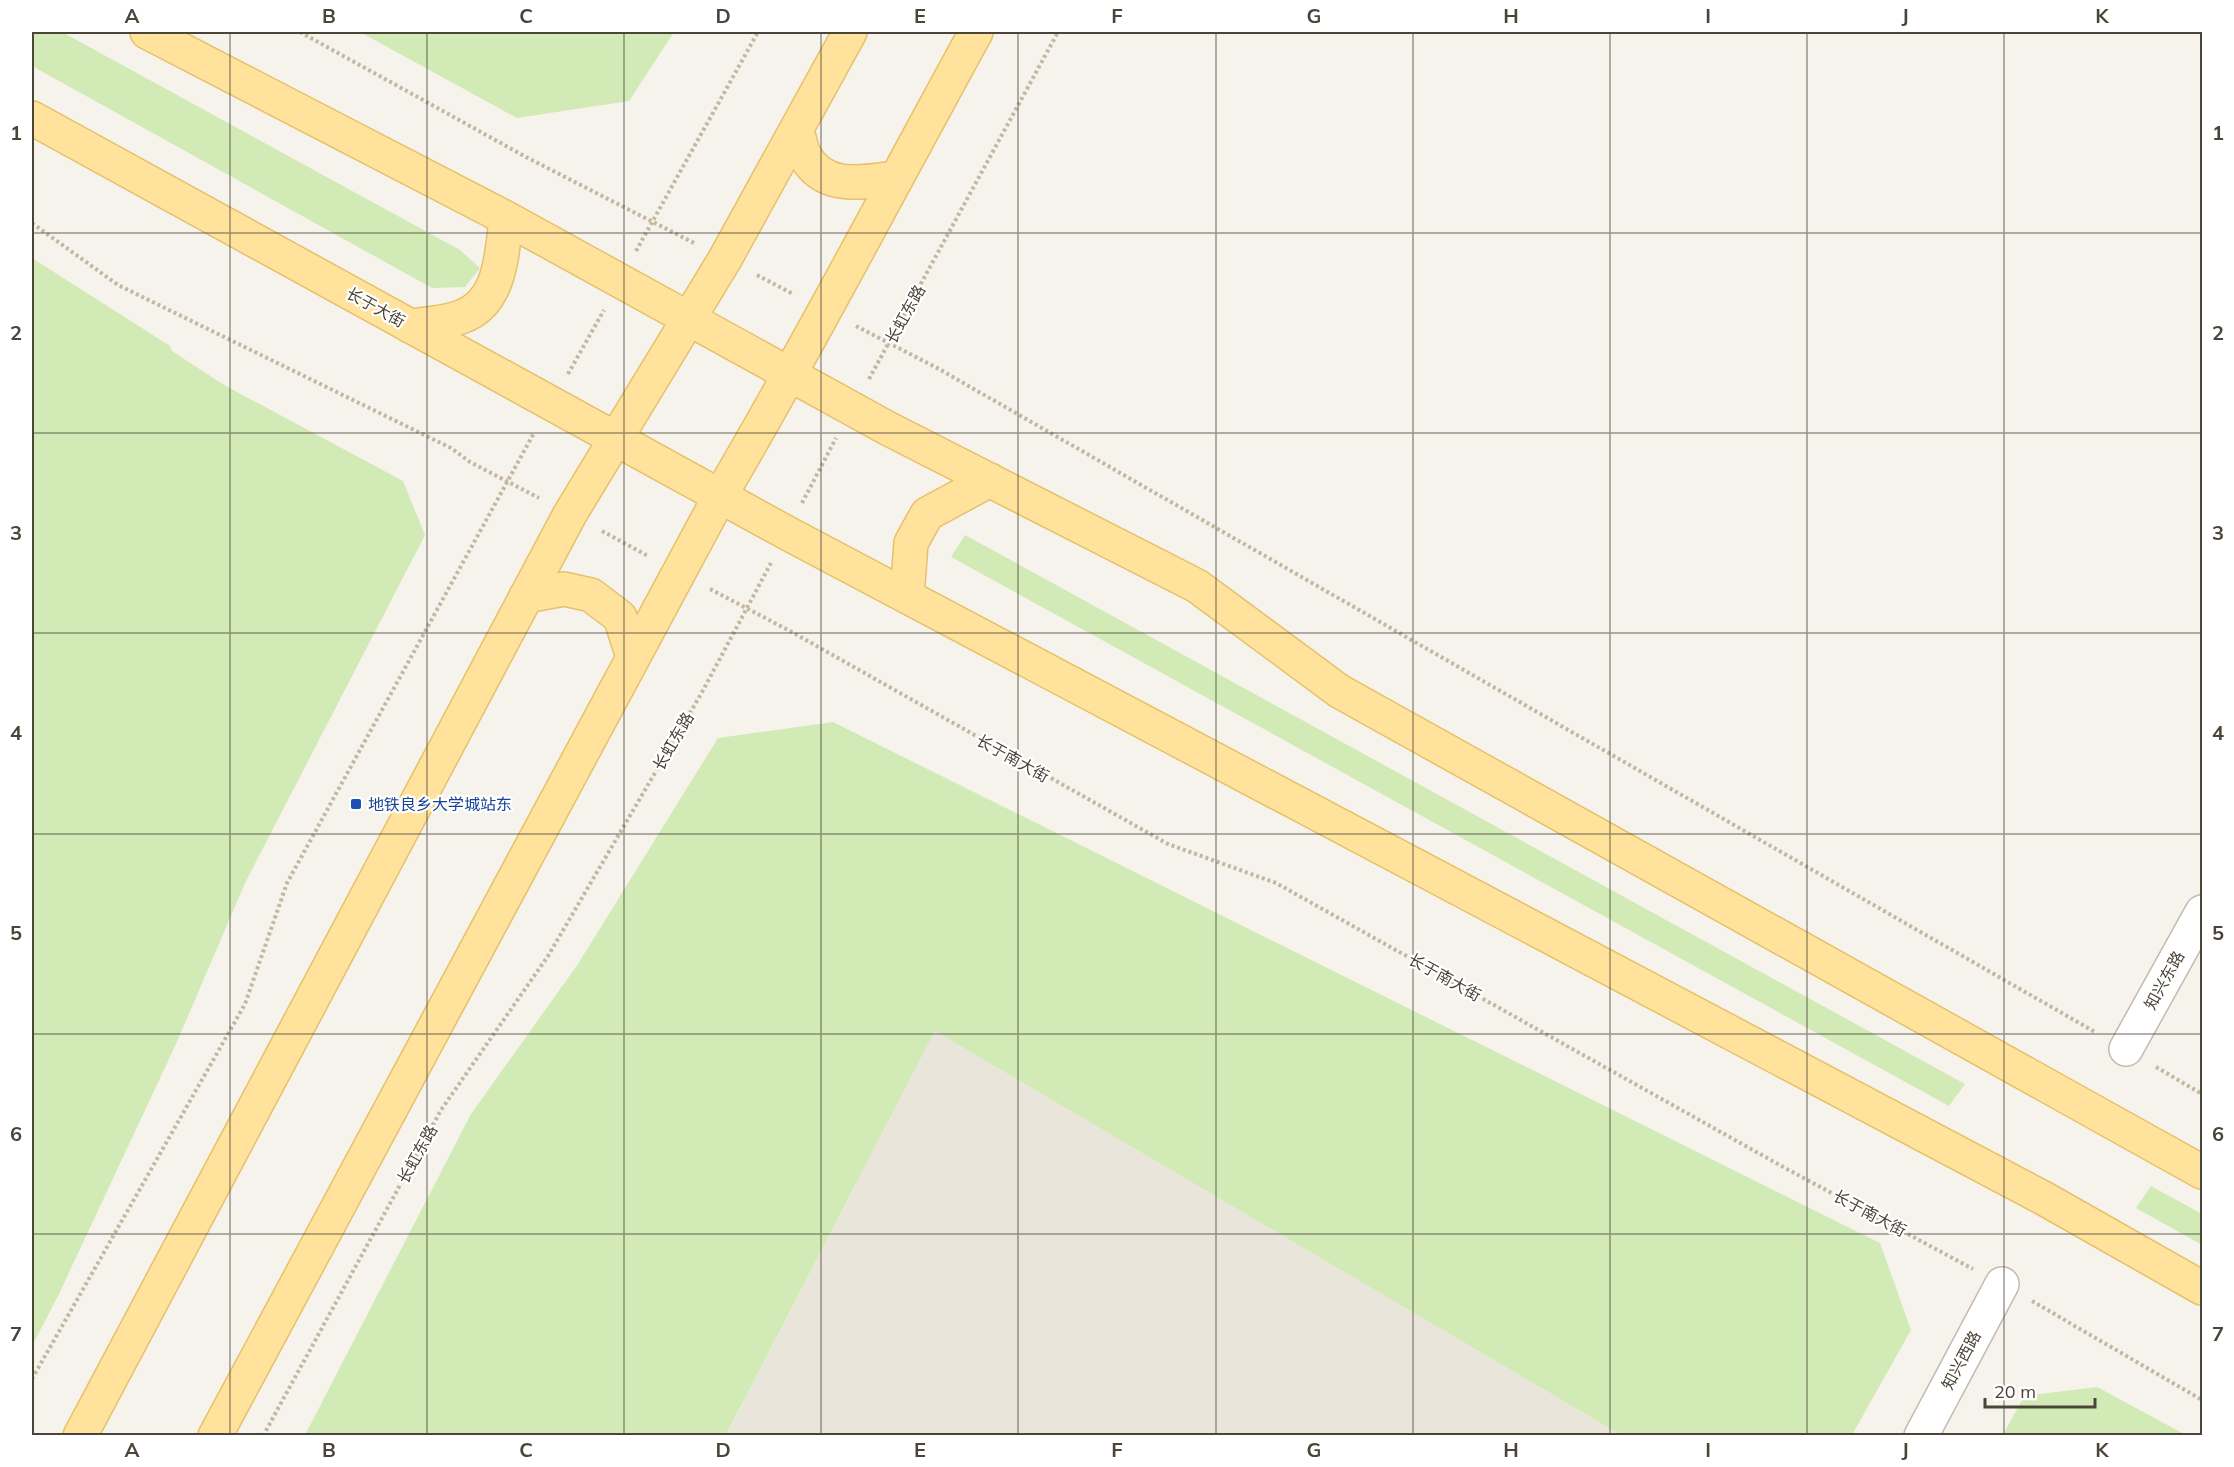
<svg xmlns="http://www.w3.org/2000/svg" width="2234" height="1467" font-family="Mulish,'Noto Sans SC',sans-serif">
<rect width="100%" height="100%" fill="#f6f3ec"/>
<path fill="#eae5da" d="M 935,1031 L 1621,1435 L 726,1436 Z"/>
<path fill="#d2eab5" d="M 32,32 L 62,32 L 460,250 L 480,268 L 465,287 L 432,288 L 32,66 Z
M 360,32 L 674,32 L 629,101 L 517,118 Z
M 32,258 L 170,346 L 172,351 L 224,385 L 403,481 L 425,535 L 245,883 L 176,1044 L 58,1296 L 32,1346 Z
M 965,535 L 1965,1084 L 1949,1106 L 951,557 Z
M 833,722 L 1880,1243 L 1911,1330 L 1852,1435 L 1621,1435 L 935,1031 L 726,1435 L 305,1435 L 471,1114 L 578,964 L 718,738 Z
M 2151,1186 L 2202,1214 L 2202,1245 L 2136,1208 Z
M 2097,1387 L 2186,1435 L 2003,1435 L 2024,1396 Z"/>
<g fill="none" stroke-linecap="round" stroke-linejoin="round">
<g stroke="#c2bbae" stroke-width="36">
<path id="tertiary" d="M 2126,1049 L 2202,912
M 1921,1436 L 2002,1284"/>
</g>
<g stroke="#e6c16a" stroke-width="36">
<path id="primary" d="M 147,32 L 506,218 L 887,428 L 1197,586 L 1339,691 L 2202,1172
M 32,118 L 787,533 L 2045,1199 L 2202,1288
M 797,129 C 799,137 801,149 805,156 C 825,191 862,182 895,178
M 410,326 C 426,324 445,323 461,317 C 501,303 502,254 506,218
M 526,596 L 564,589 L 591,595 L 620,617 L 633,657
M 907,596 L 911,543 L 927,514 L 990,480
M 80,1436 L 570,514 L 725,259 L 850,32
M 215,1436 L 720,496 C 809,344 891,187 976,32"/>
</g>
<path stroke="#c4b79f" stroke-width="4" stroke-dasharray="3 3" stroke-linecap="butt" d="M 300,32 L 526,157 L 694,243
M 32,223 L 118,285 L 451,448 L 470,462 L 539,498
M 636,251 L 758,32
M 757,275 L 793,294
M 856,326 L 939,369 L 2095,1032
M 568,374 L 604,310
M 869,379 L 1058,32
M 802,503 L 836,438
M 602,531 L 648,556
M 710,589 L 790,631 L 1168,844 L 1276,883 L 1785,1168 L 1973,1269
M 2156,1067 L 2202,1094
M 2032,1301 L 2202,1400
M 32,1379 L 245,1004 L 287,883 L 534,433
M 263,1436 L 441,1110 L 548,956 L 701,694 L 771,563"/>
<use href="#tertiary" stroke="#fff" stroke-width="33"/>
<use href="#primary" stroke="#ffe39c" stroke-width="33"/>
</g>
<path fill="none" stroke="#4b4439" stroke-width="1.5" stroke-opacity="0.55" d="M 230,32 L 230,1436M 427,32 L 427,1436M 624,32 L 624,1436M 821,32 L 821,1436M 1018,32 L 1018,1436M 1216,32 L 1216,1436M 1413,32 L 1413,1436M 1610,32 L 1610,1436M 1807,32 L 1807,1436M 2004,32 L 2004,1436M 32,233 L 2202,233M 32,433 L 2202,433M 32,633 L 2202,633M 32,834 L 2202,834M 32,1034 L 2202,1034M 32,1234 L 2202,1234"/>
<rect fill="#1a4fb4" stroke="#fff" stroke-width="2" x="350" y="798" width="12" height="12" rx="3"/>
<g text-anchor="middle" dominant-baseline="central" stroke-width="4.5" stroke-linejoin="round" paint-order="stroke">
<g font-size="16" fill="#4b4439" stroke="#fff">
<text transform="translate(376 307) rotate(29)">长于大街</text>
<text transform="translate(905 314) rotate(-61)">长虹东路</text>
<text transform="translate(673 741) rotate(-60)">长虹东路</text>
<text transform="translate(1013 758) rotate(29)">长于南大街</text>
<text transform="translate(1445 977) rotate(29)">长于南大街</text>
<text transform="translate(2164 980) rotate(-61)">知兴东路</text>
<text transform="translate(417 1154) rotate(-61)">长虹东路</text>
<text transform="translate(1870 1213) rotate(28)">长于南大街</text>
<text transform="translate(1961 1360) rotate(-62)">知兴西路</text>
</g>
<g font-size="16" fill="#164399" stroke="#fff" text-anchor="start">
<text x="368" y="804">地铁良乡大学城站东</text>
</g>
</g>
<rect width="2234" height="1467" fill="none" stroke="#ffffff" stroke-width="66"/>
<path d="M1985 1398v9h110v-9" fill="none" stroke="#4b4439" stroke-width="3"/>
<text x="1994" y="1398" font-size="18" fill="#4b4439" stroke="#ffffff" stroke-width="4.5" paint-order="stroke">20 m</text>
<rect x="33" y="33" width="2168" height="1401" fill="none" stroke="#4b4439" stroke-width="2"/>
<g font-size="20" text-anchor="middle" font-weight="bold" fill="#4b4439">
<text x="132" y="23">A</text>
<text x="329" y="23">B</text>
<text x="526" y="23">C</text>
<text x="723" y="23">D</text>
<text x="920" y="23">E</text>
<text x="1117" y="23">F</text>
<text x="1314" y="23">G</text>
<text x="1511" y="23">H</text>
<text x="1708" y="23">I</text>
<text x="1905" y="23">J</text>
<text x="2102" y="23">K</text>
<text x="16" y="140">1</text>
<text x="2218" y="140">1</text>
<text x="16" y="340">2</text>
<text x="2218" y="340">2</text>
<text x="16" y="540">3</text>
<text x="2218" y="540">3</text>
<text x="16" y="740">4</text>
<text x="2218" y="740">4</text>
<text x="16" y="940">5</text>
<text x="2218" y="940">5</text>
<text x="16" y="1141">6</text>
<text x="2218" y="1141">6</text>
<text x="16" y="1341">7</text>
<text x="2218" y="1341">7</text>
<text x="132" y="1457">A</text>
<text x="329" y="1457">B</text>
<text x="526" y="1457">C</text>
<text x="723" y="1457">D</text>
<text x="920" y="1457">E</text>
<text x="1117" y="1457">F</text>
<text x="1314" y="1457">G</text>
<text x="1511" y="1457">H</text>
<text x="1708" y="1457">I</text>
<text x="1905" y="1457">J</text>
<text x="2102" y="1457">K</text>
</g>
</svg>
